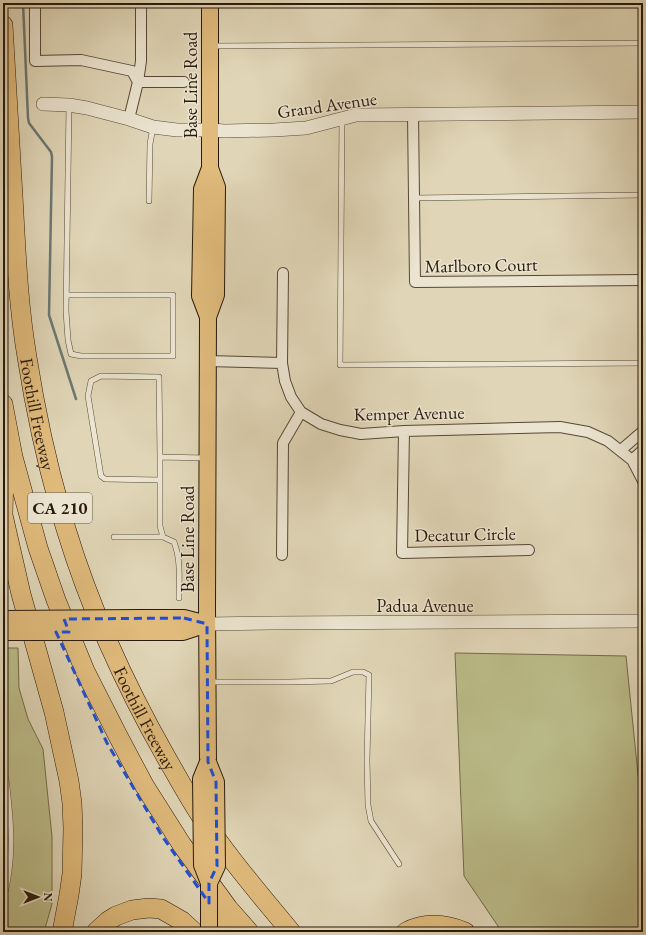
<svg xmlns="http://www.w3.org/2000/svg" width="646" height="935" font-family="'EB Garamond',serif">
<rect width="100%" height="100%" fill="#e0d6b7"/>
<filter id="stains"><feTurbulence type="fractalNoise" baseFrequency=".005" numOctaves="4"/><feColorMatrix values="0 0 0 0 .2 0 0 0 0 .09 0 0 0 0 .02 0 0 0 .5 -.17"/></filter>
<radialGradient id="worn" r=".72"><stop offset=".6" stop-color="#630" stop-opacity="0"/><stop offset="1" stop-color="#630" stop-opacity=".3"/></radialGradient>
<path fill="#bbbc89" stroke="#726a4a" d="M 3,648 L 18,648 L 19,688 L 28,719 L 43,749 L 52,837 L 52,904 L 44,932 L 3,932 Z
M 455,653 L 626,656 L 643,824 L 643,932 L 502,932 L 464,876 Z"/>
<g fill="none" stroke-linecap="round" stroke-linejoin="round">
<path stroke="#6b7873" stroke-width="2.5" d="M 23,3 L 28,118 L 29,123 L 51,152 L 52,157 L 49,315 L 76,399"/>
<g stroke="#574836" stroke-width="6">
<path id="service" d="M 213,46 L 643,43
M 342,119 L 340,365 L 643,363
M 414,198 L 643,195
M 149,201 L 150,144 L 153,127
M 66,295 L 173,295 L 173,356 L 81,356 L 71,354 L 68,340 L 66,311 L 69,106
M 160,480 L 105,479 L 101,476 L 88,396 L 91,381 L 101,376 L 159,377 L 160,457
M 114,537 L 163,537
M 179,598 C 179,578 181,560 174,542 L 163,537 L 160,526 L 160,457 L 206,458
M 209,682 L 289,682 L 331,681 L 353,672 L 363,672 L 369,675 L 367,760 L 368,805 L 371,821 L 399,864
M 3,774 L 6,779 C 11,820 15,860 3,900"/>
</g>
<g stroke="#574836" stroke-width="12">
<path id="minor" d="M 35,3 L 35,61 L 81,60 L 132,71 L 138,82 L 184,82
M 413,114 L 415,282 L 643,280
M 129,119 L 138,82 L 141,61 L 141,3
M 283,273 L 282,363 L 285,381 L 291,397 L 301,412 L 321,424 L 340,430 L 361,434 L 404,431 L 560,427 L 588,432 L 608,441 L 632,460 L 643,481
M 207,361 L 282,363
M 404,431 L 402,553 L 529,550
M 621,450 L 643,431
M 632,460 L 643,450
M 282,555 L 283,443 L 301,412"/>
</g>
<g stroke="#574836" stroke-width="14">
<path id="tertiary" d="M 43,104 L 69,105 L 87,108 L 129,119 L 153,127 L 177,130 L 210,130 L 225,131 L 274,130 L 306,128 L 356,115 L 643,112
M 207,624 L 272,623 L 643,621"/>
</g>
<g stroke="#29190b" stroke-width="18">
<path id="primary" d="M 208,317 L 216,295 L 217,187 L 210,168
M 140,618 L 184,618 L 207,624
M 144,632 L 183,632 L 207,624
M 208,762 L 207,606 L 208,317 L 200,296 L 202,189 L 210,168 L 210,3"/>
</g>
<g stroke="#29190b" stroke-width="20">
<g id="motorway">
<path id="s1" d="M 3,25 C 6,82 10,139 13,196 C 16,250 18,304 27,357 C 36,415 49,473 66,529 C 90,608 125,685 166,757 C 180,781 193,806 209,828 C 234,865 263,898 291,932"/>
<path d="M 3,404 L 13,457 L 38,548 L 56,600 L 85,671 L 118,736 L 144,785 L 182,845 L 228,908 L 249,932"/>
<path d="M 4,469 L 3,515 L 21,594 L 54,712 L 69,781 L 72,803 L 73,828 L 72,874 L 69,895 L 62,932"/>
<path d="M 213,908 L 231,932"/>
<path d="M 96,932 L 108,921 L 116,916 L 132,910 L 149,908 L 161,909 L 182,921 L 194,932"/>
<path d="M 406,932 C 425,922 446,924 465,932"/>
</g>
</g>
<use href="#service" stroke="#ebe4d0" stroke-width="5"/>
<use href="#minor" stroke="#ebe4d0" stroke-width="10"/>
<use href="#tertiary" stroke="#ebe4d0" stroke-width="13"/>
<use href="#primary" stroke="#e0bb7c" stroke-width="16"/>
<use href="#motorway" stroke="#e0bb7c" stroke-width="19"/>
<g stroke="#29190b" stroke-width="18" stroke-linecap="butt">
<path id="primary-bridge" d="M 3,619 L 140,618
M 3,632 L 144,632
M 208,762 L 216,782 L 217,866 L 209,883 L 209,932
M 208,762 L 201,779 L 202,865 L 209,883"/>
</g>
<use href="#primary-bridge" stroke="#e0bb7c" stroke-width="16"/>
</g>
<path fill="none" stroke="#1d4ed8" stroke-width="3" stroke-dasharray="8 5" stroke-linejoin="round" d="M 184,618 L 207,624 L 208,762 L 216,782 L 217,866 L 209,883 L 209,903 L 162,836 L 107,743 L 56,632 L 69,632 L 64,619 Z"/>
<g text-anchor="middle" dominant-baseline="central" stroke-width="3" stroke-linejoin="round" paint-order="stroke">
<rect fill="#ebe4d0" stroke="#635646" stroke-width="1" x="28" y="493" width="64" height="30" rx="3"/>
<g font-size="17" font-weight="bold" fill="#29190b">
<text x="60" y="508">CA 210</text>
</g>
<g font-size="18" fill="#29190b" stroke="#ebe4d0">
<text transform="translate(190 85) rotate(-90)">Base Line Road</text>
<text transform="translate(327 105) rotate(-8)">Grand Avenue</text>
<text transform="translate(481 265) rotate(-1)">Marlboro Court</text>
<text transform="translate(409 413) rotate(-1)">Kemper Avenue</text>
<text stroke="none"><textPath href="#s1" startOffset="391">Foothill Freeway</textPath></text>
<text transform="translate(465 534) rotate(-1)">Decatur Circle</text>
<text transform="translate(187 539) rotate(-90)">Base Line Road</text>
<text x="425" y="605">Padua Avenue</text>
<text stroke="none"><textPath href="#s1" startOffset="715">Foothill Freeway</textPath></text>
</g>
</g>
<rect width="646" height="935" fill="none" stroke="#e0d6b7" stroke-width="16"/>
<rect x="4" y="4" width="638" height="927" fill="none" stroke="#29190b" stroke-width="2"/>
<rect x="8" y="8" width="630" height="919" fill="none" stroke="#29190b"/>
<g transform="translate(38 897) rotate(90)" stroke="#ebe4d0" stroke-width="3" paint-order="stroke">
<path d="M0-3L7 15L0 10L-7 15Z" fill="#29190b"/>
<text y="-6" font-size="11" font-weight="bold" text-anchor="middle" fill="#29190b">N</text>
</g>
<rect width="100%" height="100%" filter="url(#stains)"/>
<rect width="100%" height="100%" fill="url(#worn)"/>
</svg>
